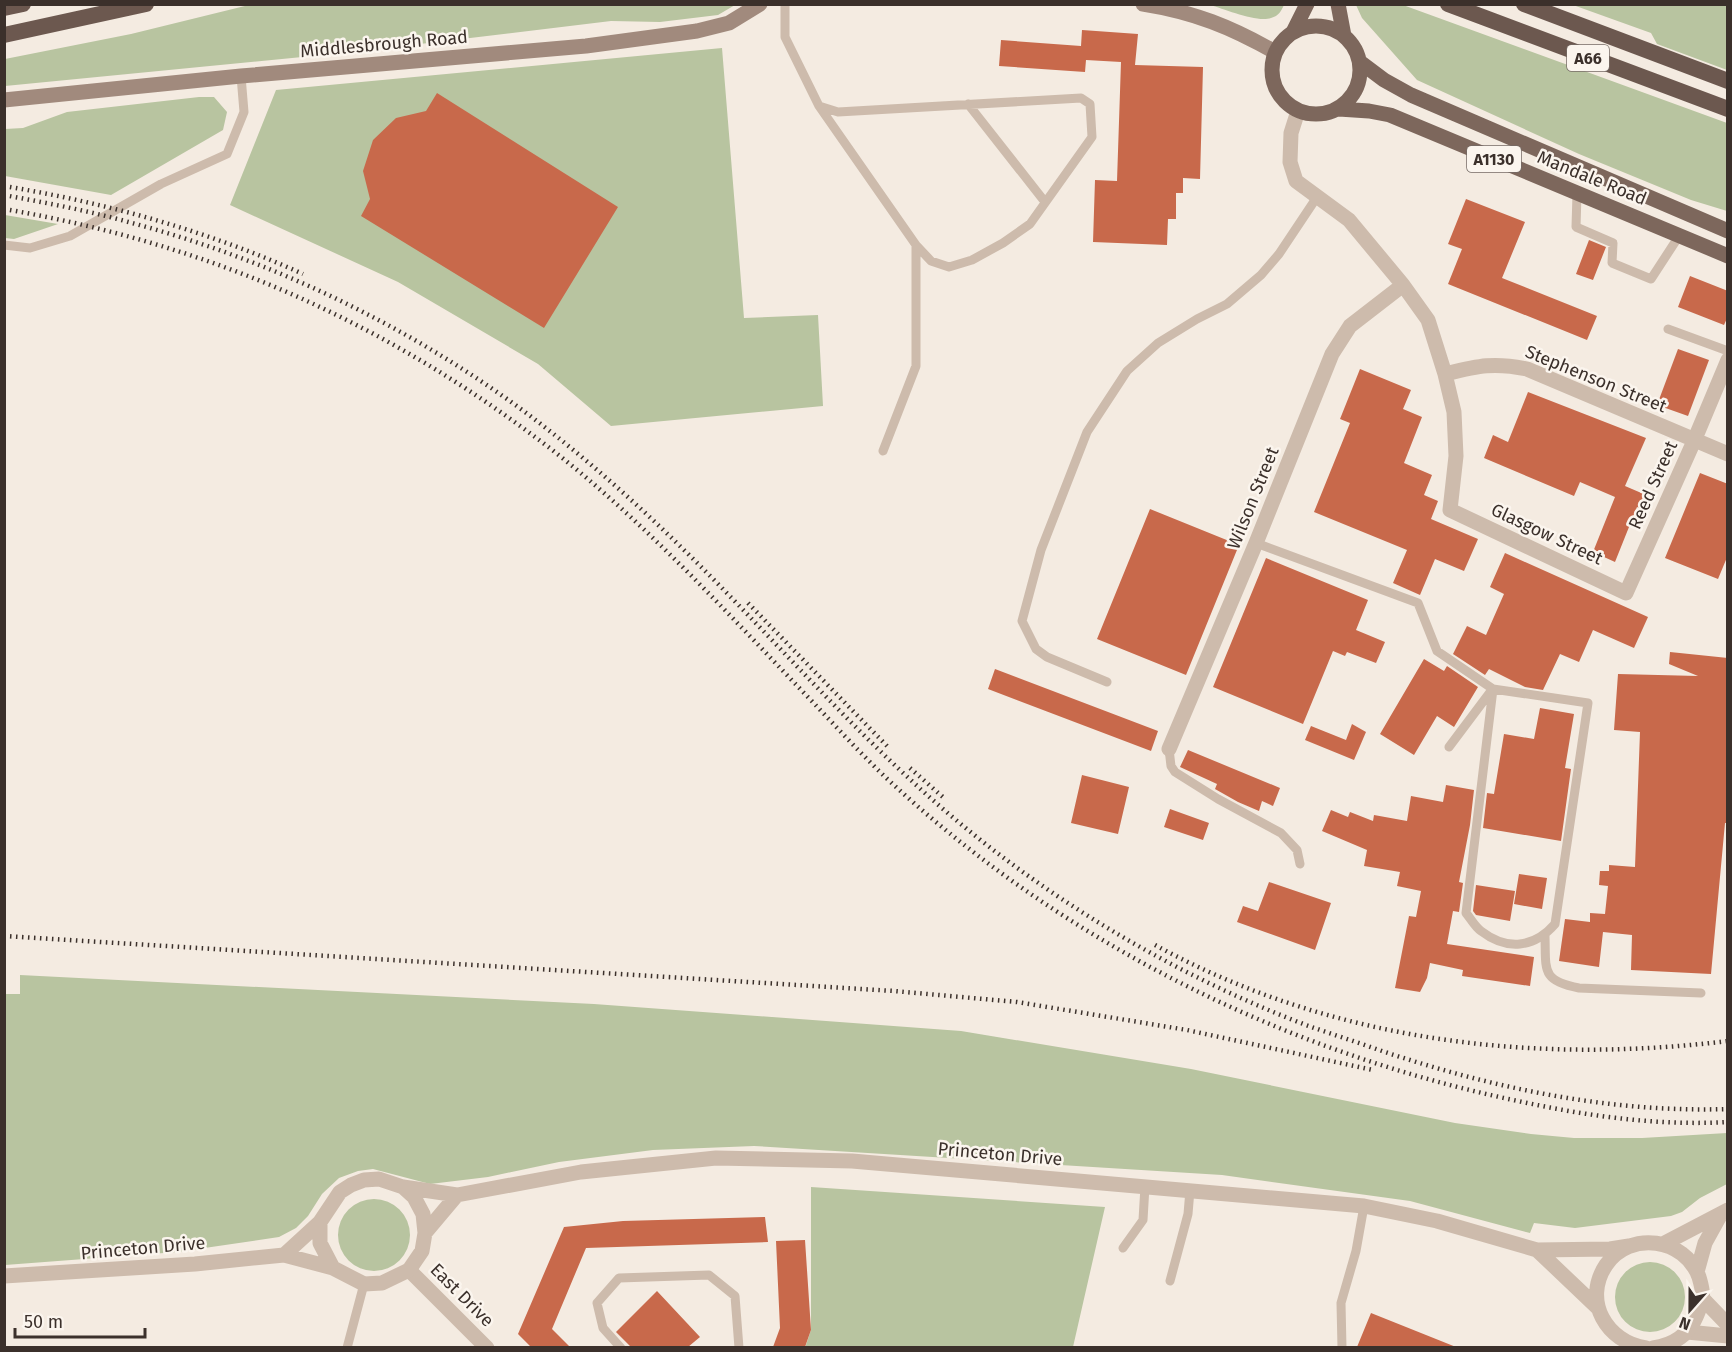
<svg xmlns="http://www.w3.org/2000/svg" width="1732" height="1352" font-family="'Fira Sans',sans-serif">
<rect width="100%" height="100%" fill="#f4ebe1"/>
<path fill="#b8c4a0" d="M 253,4 L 735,4 L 735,5 L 718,15 L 660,22 L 611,21 L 353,52 L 5,86 L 5,59 L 131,34 Z
M 1210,5 L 1284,4 L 1284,5 C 1281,11 1279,16 1271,18 C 1257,23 1225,9 1210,5 Z
M 1356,5 L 1403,5 L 1727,123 L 1727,211 L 1691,200 L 1579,154 L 1417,80 L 1362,18 Z
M 1573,5 L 1727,5 L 1727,70 L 1657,44 L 1651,33 Z
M 722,48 L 744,318 L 818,315 L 823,406 L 611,426 L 538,364 L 398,282 L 230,205 L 276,90 Z
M 199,97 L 214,97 L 227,112 L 223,130 L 111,195 L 5,176 L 5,129 L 23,128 L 67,112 Z
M 5,215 L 58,224 L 14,239 L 5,238 Z
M 20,975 L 594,1004 L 961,1031 L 1191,1069 L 1455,1123 L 1531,1134 L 1574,1138 L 1642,1138 L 1727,1133 L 1727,1184 L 1700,1198 L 1682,1212 L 1671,1216 L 1575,1228 L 1534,1223 L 1530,1233 L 1410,1201 L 1222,1175 L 754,1146 L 653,1150 L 559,1162 L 488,1177 L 430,1184 L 373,1169 L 358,1171 L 339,1178 L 322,1194 L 308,1216 L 296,1228 L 279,1237 L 177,1252 L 5,1265 L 4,994 L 20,994 Z
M 811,1187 L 1105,1207 L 1073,1347 L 805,1348 L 811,1330 Z
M338 1235a36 36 0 1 1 72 0a36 36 0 1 1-72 0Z
M1615 1297a35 35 0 1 1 70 0a35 35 0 1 1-70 0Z"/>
<path fill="#c8694b" d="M 1082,30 L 1138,34 L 1135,65 L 1203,67 L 1200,179 L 1183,178 L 1183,193 L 1176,193 L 1176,219 L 1168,219 L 1167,245 L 1093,242 L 1095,180 L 1117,181 L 1121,62 L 1086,60 L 1085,72 L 999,66 L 1001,40 L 1081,46 Z
M 437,93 L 618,207 L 544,328 L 361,216 L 370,199 L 363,171 L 373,140 L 396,118 L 426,111 Z
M 1466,199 L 1525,222 L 1502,278 L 1597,316 L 1587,340 L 1448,284 L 1462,249 L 1448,244 Z
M 1589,240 L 1606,247 L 1593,280 L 1576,274 Z
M 1690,276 L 1728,291 L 1728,316 L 1724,325 L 1678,307 Z
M 1678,349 L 1709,360 L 1688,416 L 1657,405 Z
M 1360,369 L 1411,390 L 1403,409 L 1422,417 L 1404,463 L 1432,475 L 1424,495 L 1438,501 L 1431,519 L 1478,539 L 1464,571 L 1435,559 L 1420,595 L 1393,583 L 1407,550 L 1314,512 L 1350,423 L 1340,419 Z
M 1528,392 L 1646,438 L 1625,486 L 1653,498 L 1647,511 L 1637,507 L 1615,562 L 1593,552 L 1615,497 L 1580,482 L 1574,496 L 1484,458 L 1493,435 L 1508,442 Z
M 1700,473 L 1728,484 L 1728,555 L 1718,579 L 1665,558 Z
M 1150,509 L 1239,545 L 1186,675 L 1097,639 Z
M 1505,553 L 1648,617 L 1634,648 L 1593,630 L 1579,662 L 1560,654 L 1543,690 L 1525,687 L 1489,669 L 1485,675 L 1453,654 L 1467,626 L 1486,635 L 1504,594 L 1490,587 Z
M 1266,558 L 1368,600 L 1356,630 L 1385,642 L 1376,663 L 1347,652 L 1345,656 L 1333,651 L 1303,724 L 1213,687 Z
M 1670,652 L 1728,658 L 1728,823 L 1725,823 L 1711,974 L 1631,970 L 1632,935 L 1603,932 L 1599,967 L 1559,961 L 1565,919 L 1590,922 L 1590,913 L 1605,914 L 1608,886 L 1599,885 L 1600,871 L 1609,871 L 1609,865 L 1635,867 L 1640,732 L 1614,730 L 1618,674 L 1698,676 L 1669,664 Z
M 1424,659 L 1444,671 L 1447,666 L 1478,687 L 1454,727 L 1437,716 L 1414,755 L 1380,734 Z
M 995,669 L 1158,731 L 1151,751 L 988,689 Z
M 1540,708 L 1574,714 L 1565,768 L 1571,769 L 1561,841 L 1483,828 L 1487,793 L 1494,794 L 1504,734 L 1534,739 Z
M 1352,724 L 1366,732 L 1354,760 L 1305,740 L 1311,726 L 1346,740 Z
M 1188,750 L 1280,788 L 1273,806 L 1262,801 L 1259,811 L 1238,802 L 1215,789 L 1217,784 L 1180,767 Z
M 1082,775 L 1129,787 L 1118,834 L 1071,823 Z
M 1446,785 L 1474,790 L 1470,825 L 1459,882 L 1463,883 L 1459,912 L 1453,911 L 1447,944 L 1534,957 L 1530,986 L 1462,976 L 1463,970 L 1430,963 L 1427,978 L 1420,992 L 1395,988 L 1409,916 L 1416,917 L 1421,891 L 1397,886 L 1400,872 L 1364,866 L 1367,850 L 1322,831 L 1331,810 L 1348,817 L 1350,812 L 1373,821 L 1374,815 L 1407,821 L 1411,796 L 1443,802 Z
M 1170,809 L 1209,823 L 1203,840 L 1164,827 Z
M 1519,874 L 1547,878 L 1542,909 L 1514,904 Z
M 1269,882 L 1331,903 L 1315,950 L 1237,922 L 1243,906 L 1258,911 Z
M 1476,885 L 1515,891 L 1510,921 L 1476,915 L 1473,911 Z
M 765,1217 L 768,1242 L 586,1248 L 552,1329 L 570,1347 L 531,1347 L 518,1334 L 564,1227 L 623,1221 Z
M 805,1240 L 811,1330 L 805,1347 L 773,1347 L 780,1328 L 776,1241 Z
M 657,1291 L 700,1337 L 688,1347 L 631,1347 L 616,1332 Z
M 1371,1313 L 1456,1347 L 1357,1347 Z"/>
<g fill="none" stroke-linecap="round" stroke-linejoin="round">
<path stroke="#cdbbac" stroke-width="9" d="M 785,4 L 785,37 L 819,106 L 838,112 L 1081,98 L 1090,104 L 1092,137 L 1030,224 L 1003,243 L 972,260 L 949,267 L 931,261 L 916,245 L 819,106
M 968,104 L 1045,202
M 1577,194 L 1576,227 L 1613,243 L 1612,263 L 1651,279 L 1679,236
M 4,245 L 30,248 L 70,236 L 161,184 L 227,154 L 244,112 L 241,76
M 1668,329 L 1728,351
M 883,451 L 916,366 L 916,245
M 1256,543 L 1418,603 L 1437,651 L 1493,689 L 1588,703 L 1555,924 C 1534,948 1507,951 1481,931 C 1475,927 1471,919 1466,913 L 1493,689
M 1107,682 L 1047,657 L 1036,649 L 1022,621 L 1041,550 L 1087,432 L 1127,371 L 1158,343 L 1197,319 L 1227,304 L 1261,275 L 1279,254 L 1317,197
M 1449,747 L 1491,691
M 1169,749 L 1171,766 L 1175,772 L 1218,799 L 1281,833 L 1297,850 L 1300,864
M 1545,936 C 1546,970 1541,981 1579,988 L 1701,993
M 1123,1248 L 1143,1220 L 1145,1186
M 1170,1281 L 1188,1214 L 1190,1190
M 347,1348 L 364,1284
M 621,1348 L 603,1328 L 597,1303 L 619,1278 L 709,1275 L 735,1296 L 739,1348
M 1342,1348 L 1341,1303 L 1356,1251 L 1364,1206"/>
<path stroke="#cdbbac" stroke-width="15" d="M 1298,111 L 1291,133 L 1290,162 L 1296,181 L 1349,220 L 1403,285 L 1428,320 L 1445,374 L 1454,412 L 1456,456 L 1450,510 L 1626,593 L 1694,441 L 1728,360
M 1445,374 C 1478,366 1493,362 1527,369 L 1728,454
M 1169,749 L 1256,543 L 1332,354 L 1350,326 L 1403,285
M 409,1270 L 487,1348
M 1703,1299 L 1728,1325
M 1687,1332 L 1728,1336"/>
<path stroke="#cdbbac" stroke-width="15" d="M 403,1187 L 414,1197 L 423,1214 L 425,1233 L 422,1251 L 409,1270 L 382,1283 L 364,1284 L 333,1268 L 320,1243 L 320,1222 L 340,1192 L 351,1185 L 364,1180 L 379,1179 L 403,1187 L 457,1195 L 581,1172 L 716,1158 L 852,1161 L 1364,1206 L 1437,1221 L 1537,1250 L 1610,1249 L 1629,1246
M 425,1233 L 457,1195
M 1663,1244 L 1728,1210
M 1537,1250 L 1598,1308
M 284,1255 L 320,1222
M 1697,1272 L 1705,1243 L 1721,1214
M 4,1276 L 195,1264 L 284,1255 L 333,1268
M 1646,1348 C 1607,1342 1582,1301 1606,1265 C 1630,1230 1685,1238 1699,1277 C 1701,1284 1704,1293 1702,1300 C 1701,1306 1698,1312 1696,1317 C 1688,1336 1673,1345 1653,1348"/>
<path stroke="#a18a7d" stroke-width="15" d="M 1143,4 C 1194,12 1231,27 1275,52
M 4,100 L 241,76 L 586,46 L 697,31 L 729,23 L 760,4"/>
<path stroke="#7d675c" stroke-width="15" d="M 1338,4 L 1344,36
M1272 70a44 44 0 1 1 88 0a44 44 0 1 1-88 0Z
M 1293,32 L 1307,4
M 1360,62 L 1384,80 L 1411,95 L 1728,231
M 1339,109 L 1369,111 L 1390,115 L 1728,256"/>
<path stroke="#6c584f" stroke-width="16" d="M 1448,4 L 1728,109
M 1524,4 L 1728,81
M 4,8 L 23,4
M 4,35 L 146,4"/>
<path stroke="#3b302b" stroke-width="4.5" stroke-dasharray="1.5 4.5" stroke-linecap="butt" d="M 4,186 C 107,203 208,231 303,274
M 4,195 C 47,203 90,211 132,223 C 274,261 411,327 529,415 C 582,455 633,500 681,547 C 760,624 832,708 914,783 C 1025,886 1164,971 1306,1025 C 1331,1034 1357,1042 1382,1051 C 1493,1088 1610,1113 1728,1109
M 4,209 C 198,242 368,314 527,431 C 630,506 717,602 805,694 C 835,725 864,758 896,787 C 1070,946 1288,1053 1518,1101 C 1587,1116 1657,1126 1728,1122
M 748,603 L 888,747
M 910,768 L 944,798
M 4,936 L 894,991 L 1017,1002 L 1187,1030 L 1373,1070
M 1155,945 C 1331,1041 1531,1065 1728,1041"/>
</g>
<g text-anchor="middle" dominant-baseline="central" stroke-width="5" stroke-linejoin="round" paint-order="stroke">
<g fill="#fbf5ee" stroke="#756b66" stroke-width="1.5">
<rect x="1567" y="45" width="42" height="26" rx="4.5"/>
<rect x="1467" y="146" width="54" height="26" rx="4.5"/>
</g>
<g font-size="16" font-weight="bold" fill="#3b302b">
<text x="1588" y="58">A66</text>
<text x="1494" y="159">A1130</text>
</g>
<g font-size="18" fill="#3b302b" stroke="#fbf5ee">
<text transform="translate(384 44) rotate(-5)">Middlesbrough Road</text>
<text transform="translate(1592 178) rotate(22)">Mandale Road</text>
<text transform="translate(1596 379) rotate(22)">Stephenson Street</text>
<text transform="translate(1653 485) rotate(-66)">Reed Street</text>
<text transform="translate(1253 498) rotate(-68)">Wilson Street</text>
<text transform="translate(1547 534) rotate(25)">Glasgow Street</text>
<text transform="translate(1000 1154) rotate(5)">Princeton Drive</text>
<text transform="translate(143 1248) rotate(-5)">Princeton Drive</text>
<text transform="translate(462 1295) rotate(45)">East Drive</text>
</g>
</g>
<rect width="1732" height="1352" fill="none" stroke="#3b302b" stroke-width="12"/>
<g transform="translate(1690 1310) rotate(201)" stroke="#fbf5ee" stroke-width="4.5" paint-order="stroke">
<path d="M0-4.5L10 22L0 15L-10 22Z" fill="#3b302b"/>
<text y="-9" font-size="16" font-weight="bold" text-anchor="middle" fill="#3b302b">N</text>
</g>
<path d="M15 1328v9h130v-9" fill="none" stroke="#3b302b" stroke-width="3"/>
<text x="24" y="1328" font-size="18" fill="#3b302b" stroke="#fbf5ee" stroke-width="4.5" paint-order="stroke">50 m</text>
</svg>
